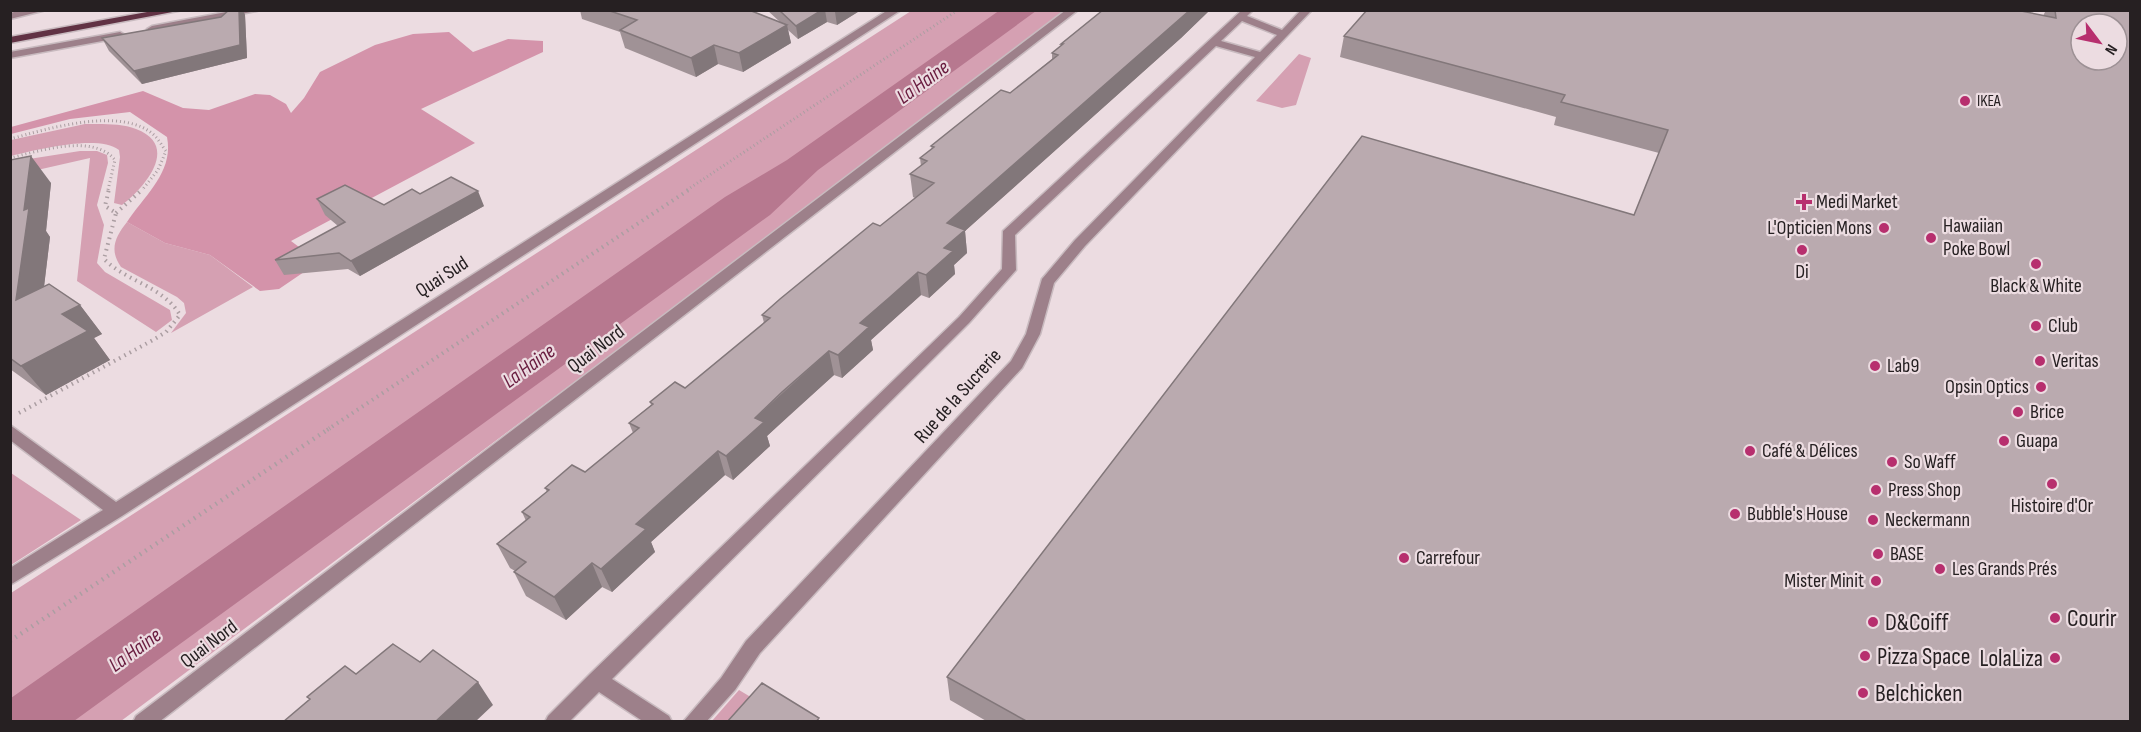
<svg xmlns="http://www.w3.org/2000/svg" width="2141" height="732" font-family="'Sofia Sans Condensed',sans-serif">
<rect width="100%" height="100%" fill="#ecdce1"/>
<path fill="#d5a0b2" d="M 911,11 L 1070,11 L 121,721 L 11,722 L 11,593 Z
M 1299,54 L 1311,58 L 1296,105 L 1282,108 L 1256,101 Z
M 85,124 C 101,124 121,123 136,129 C 181,146 144,188 122,205 L 114,203 L 120,157 L 119,150 C 98,134 36,150 11,156 L 11,140 Z
M 80,151 L 97,151 L 107,155 L 108,163 L 97,205 L 104,225 L 97,263 L 105,272 L 170,310 L 172,320 L 156,332 L 77,281 L 90,158 L 11,176 L 10,162 Z
M 127,222 L 165,243 L 210,255 L 253,287 L 171,333 L 186,313 L 184,303 L 177,297 L 121,267 C 109,250 115,237 127,222 Z
M 11,473 L 81,520 L 11,565 L 10,473 Z
M 739,690 L 791,721 L 711,722 Z"/>
<path fill="#d493aa" d="M 449,32 L 473,52 L 508,39 L 543,41 L 543,52 L 421,109 L 475,143 L 291,241 L 307,253 L 304,272 L 279,289 L 260,291 L 210,255 L 165,243 L 127,222 C 145,195 174,172 167,137 L 130,112 L 70,119 L 11,134 L 11,127 L 143,91 L 183,108 L 209,110 L 255,94 L 270,95 L 286,104 L 291,113 L 304,98 L 320,72 L 375,45 L 413,34 Z"/>
<path fill="#b7788f" d="M 1000,10 L 1036,11 L 818,170 L 770,215 L 74,721 L 11,721 L 11,698 L 725,197 L 787,160 Z"/>
<g fill="none" stroke-linecap="round" stroke-linejoin="round">
<g stroke="#c8babf" stroke-width="3">
<path id="minor" d="M 23,10 L 46,10 L 10,19 L 10,13 Z
M 237,10 L 261,10 L 152,32 L 147,29 L 152,26 Z
M 888,10 L 901,10 L 122,516 L 10,585 L 10,568 L 103,510 L 10,440 L 10,425 L 116,502 Z
M 1066,10 L 1078,10 L 159,722 L 133,722 L 136,716 Z
M 1242,10 L 1253,10 L 1247,16 L 1282,30 L 1301,10 L 1312,10 L 1085,246 L 1054,283 L 1040,334 L 1022,368 L 760,653 L 735,690 L 706,722 L 683,722 L 721,678 L 746,641 L 1011,361 L 1026,334 L 1042,279 L 1075,240 L 1255,57 L 1216,46 L 1015,235 L 1016,270 L 969,323 L 612,679 L 669,716 L 672,722 L 644,722 L 599,692 L 569,722 L 545,722 L 548,716 L 590,674 L 959,317 L 1002,269 L 1003,231 ZM 1242,21 L 1277,35 L 1260,52 L 1221,41 Z
M 120,32 L 125,35 L 124,37 L 10,58 L 10,52 Z"/>
</g>
<g stroke="#c8babf" stroke-width="3">
<path id="major" d="M 158,10 L 183,10 L 10,43 L 10,37 Z"/>
</g>
<path stroke="#ab9ea2" stroke-width="3" stroke-dasharray="1 3" stroke-linecap="butt" d="M 10,139 C 47,129 123,105 155,136 C 159,140 162,146 166,151 L 158,170 L 142,190
M 10,158 C 39,151 93,133 115,160 L 108,190
M 687,190 L 958,10"/>
<path stroke="#ab9ea2" stroke-width="4" stroke-dasharray="1.5 4.5" stroke-linecap="butt" d="M 116,213 L 143,189
M 19,413 L 153,340 L 166,332 L 180,315 C 163,286 127,282 104,259 L 116,213 L 105,206 L 109,189
M 327,430 L 690,189"/>
<path stroke="#ab9ea2" stroke-width="4.5" stroke-dasharray="1.5 5" stroke-linecap="butt" d="M 10,641 L 330,428"/>
<use href="#minor" fill="#9d808a" fill-rule="evenodd"/>
<use href="#major" fill="#613244" fill-rule="evenodd"/>
</g>
<path fill="#a09296" d="M 229,10 L 243,10 L 245,15 L 247,58 L 142,84 L 109,51 L 102,38 L 221,17 Z
M 580,10 L 749,10 L 780,22 L 767,10 L 861,10 L 837,25 L 827,22 L 798,39 L 788,30 L 791,43 L 743,72 L 718,64 L 696,77 L 625,48 L 620,32 L 582,19 Z
M 1103,10 L 1210,10 L 1181,38 L 965,231 L 967,253 L 954,265 L 955,274 L 929,298 L 921,295 L 893,320 L 871,340 L 873,350 L 842,378 L 834,375 L 788,416 L 767,436 L 770,446 L 733,480 L 725,475 L 651,542 L 655,552 L 612,592 L 602,587 L 566,620 L 526,596 L 514,572 L 515,571 L 510,568 L 497,544 L 526,521 L 522,512 L 547,492 L 545,488 L 585,472 L 633,433 L 629,423 L 651,405 L 650,402 L 685,388 L 764,323 L 762,315 L 880,226 L 915,198 L 913,197 L 910,174 L 921,166 L 920,158 L 932,149 L 931,146 L 1010,93 L 1052,59 L 1052,53 L 1061,47 L 1061,44 Z
M 2046,10 L 2126,10 L 2130,722 L 988,722 L 950,700 L 947,677 L 1634,215 L 1659,153 L 1554,125 L 1556,117 L 1340,57 L 1344,36 L 2043,16 Z
M 10,160 L 51,183 L 46,231 L 50,237 L 44,286 L 80,305 L 102,334 L 94,338 L 110,360 L 46,395 L 10,369 Z
M 420,194 L 484,206 L 360,276 L 348,269 L 284,275 L 275,260 L 338,226 L 325,215 L 317,199 L 384,205 Z"/>
<path fill="#82777a" d="M 239,10 L 243,10 L 245,15 L 247,58 L 142,84 L 134,71 Z
M 822,10 L 825,10 L 827,22 L 798,39 L 796,26 Z
M 838,10 L 861,10 L 837,25 L 835,12 Z
M 1190,10 L 1210,10 L 1181,38 L 965,231 L 967,253 L 954,265 L 955,274 L 929,298 L 926,275 L 944,248 L 947,223 Z
M 787,25 L 791,43 L 743,72 L 739,53 Z
M 714,45 L 718,64 L 696,77 L 691,58 Z
M 31,156 L 51,183 L 46,231 L 50,237 L 39,329 L 16,300 L 24,210 Z
M 478,191 L 484,206 L 360,276 L 351,261 Z
M 918,272 L 921,295 L 871,340 L 873,350 L 842,378 L 838,355 L 860,323 Z
M 80,305 L 102,334 L 94,338 L 110,360 L 46,395 L 21,366 L 62,314 Z
M 829,351 L 834,375 L 767,436 L 770,446 L 733,480 L 726,456 L 755,418 Z
M 718,451 L 725,475 L 651,542 L 655,552 L 612,592 L 601,569 L 636,524 Z
M 592,563 L 602,587 L 566,620 L 554,597 Z
M 478,682 L 493,705 L 475,722 L 435,722 Z"/>
<path fill="#baaaaf" stroke="#82777a" stroke-width="1.5" fill-rule="evenodd" d="M 229,10 L 239,10 L 240,45 L 134,71 L 102,38 L 221,17 Z
M 607,10 L 749,10 L 787,25 L 739,53 L 714,45 L 691,58 L 620,30 L 637,20 Z
M 779,10 L 822,10 L 796,26 Z
M 1103,10 L 1190,10 L 947,223 L 965,230 L 944,248 L 953,251 L 926,275 L 918,272 L 890,297 L 860,323 L 869,327 L 838,355 L 829,351 L 782,392 L 755,418 L 764,422 L 726,456 L 718,451 L 636,524 L 646,529 L 601,569 L 592,563 L 554,597 L 514,572 L 526,562 L 497,544 L 530,517 L 522,512 L 549,490 L 545,488 L 572,465 L 585,472 L 639,428 L 629,423 L 653,404 L 650,402 L 675,382 L 685,388 L 770,318 L 762,315 L 780,299 L 873,223 L 880,226 L 934,183 L 910,174 L 927,161 L 920,158 L 934,147 L 931,146 L 1001,90 L 1010,93 L 1058,55 L 1052,53 L 1063,44 L 1061,44 Z
M 1367,10 L 2016,10 L 2056,18 L 2055,10 L 2126,10 L 2130,11 L 2130,722 L 1028,722 L 947,677 L 1362,136 L 1634,215 L 1668,130 L 1561,102 L 1565,95 L 1344,36 ZM 2081,24 L 2117,24 L 2117,60 L 2081,60 Z
M 31,156 L 24,210 L 29,208 L 16,300 L 49,284 L 80,305 L 62,314 L 88,331 L 21,366 L 10,358 L 10,160 Z
M 451,177 L 478,191 L 351,261 L 339,253 L 275,260 L 345,222 L 317,199 L 345,185 L 384,205 L 412,189 L 420,194 Z
M 393,644 L 420,662 L 433,650 L 478,682 L 435,722 L 283,722 L 310,699 L 307,697 L 345,666 L 356,674 Z
M 762,683 L 819,718 L 816,722 L 727,722 Z"/>
<g fill="#b72f6e" stroke="#ecdce1" stroke-width="2">
<circle cx="1965" cy="101" r="6"/>
<path d="M1801 193h6v6h6v6h-6v6h-6v-6h-6v-6h6z"/>
<circle cx="1884" cy="228" r="6"/>
<circle cx="1931" cy="238" r="6"/>
<circle cx="1802" cy="250" r="6"/>
<circle cx="2036" cy="264" r="6"/>
<circle cx="2036" cy="326" r="6"/>
<circle cx="2040" cy="361" r="6"/>
<circle cx="1875" cy="366" r="6"/>
<circle cx="2041" cy="387" r="6"/>
<circle cx="2018" cy="412" r="6"/>
<circle cx="2004" cy="441" r="6"/>
<circle cx="1750" cy="451" r="6"/>
<circle cx="1892" cy="462" r="6"/>
<circle cx="2052" cy="484" r="6"/>
<circle cx="1876" cy="490" r="6"/>
<circle cx="1735" cy="514" r="6"/>
<circle cx="1873" cy="520" r="6"/>
<circle cx="1878" cy="554" r="6"/>
<circle cx="1404" cy="558" r="6"/>
<circle cx="1940" cy="569" r="6"/>
<circle cx="1876" cy="581" r="6"/>
<circle cx="2055" cy="618" r="6"/>
<circle cx="1873" cy="622" r="6"/>
<circle cx="1865" cy="656" r="6"/>
<circle cx="2055" cy="658" r="6"/>
<circle cx="1863" cy="693" r="6"/>
</g>
<g text-anchor="middle" dominant-baseline="central" stroke-width="4.5" stroke-linejoin="round" paint-order="stroke">
<g font-size="16" fill="#262022" stroke="#ecdce1" text-anchor="start">
<text x="1977" y="101">IKEA</text>
</g>
<g font-size="20" fill="#262022" stroke="#ecdce1" text-anchor="start">
<text x="1816" y="202">Medi Market</text>
<text x="1943" y="226">Hawaiian<tspan x="1943" dy="23">Poke Bowl</tspan></text>
<text x="1872" y="228" text-anchor="end">L'Opticien Mons</text>
<text x="1802" y="272" text-anchor="middle">Di</text>
<text x="2036" y="286" text-anchor="middle">Black &amp; White</text>
<text x="2048" y="326">Club</text>
<text x="2052" y="361">Veritas</text>
<text x="1887" y="366">Lab9</text>
<text x="2029" y="387" text-anchor="end">Opsin Optics</text>
<text x="2030" y="412">Brice</text>
<text x="2016" y="441">Guapa</text>
<text x="1762" y="451">Café &amp; Délices</text>
<text x="1904" y="462">So Waff</text>
<text x="1888" y="490">Press Shop</text>
<text x="2052" y="506" text-anchor="middle">Histoire d'Or</text>
<text x="1747" y="514">Bubble's House</text>
<text x="1885" y="520">Neckermann</text>
<text x="1890" y="554">BASE</text>
<text x="1416" y="558">Carrefour</text>
<text x="1952" y="569">Les Grands Prés</text>
<text x="1864" y="581" text-anchor="end">Mister Minit</text>
</g>
<g font-size="20" fill="#262022" stroke="#ecdce1">
<text transform="translate(442 277) rotate(-33)">Quai Sud</text>
<text transform="translate(596 349) rotate(-37)">Quai Nord</text>
<text transform="translate(958 396) rotate(-48)">Rue de la Sucrerie</text>
<text transform="translate(209 644) rotate(-37)">Quai Nord</text>
</g>
<g font-size="21" font-style="italic" fill="#691c3f" stroke="#ecdce1">
<text transform="translate(923 82) rotate(-36)">La Haine</text>
<text transform="translate(529 366) rotate(-36)">La Haine</text>
<text transform="translate(135 650) rotate(-36)">La Haine</text>
</g>
<g font-size="24" fill="#262022" stroke="#ecdce1" text-anchor="start">
<text x="2067" y="618">Courir</text>
<text x="1885" y="622">D&amp;Coiff</text>
<text x="1877" y="656">Pizza Space</text>
<text x="2043" y="658" text-anchor="end">LolaLiza</text>
<text x="1875" y="693">Belchicken</text>
</g>
</g>
<rect width="2141" height="732" fill="none" stroke="#262022" stroke-width="24"/>
<g transform="translate(2099 42) rotate(122)"><circle r="28" fill="#ecdce1" stroke="#9d9195" stroke-width="1.5"/>
<path d="M0-4.5L10 22L0 15L-10 22Z" fill="#b72f6e"/>
<text y="-9" font-size="16" font-weight="bold" text-anchor="middle" fill="#262022">N</text>
</g>
</svg>
